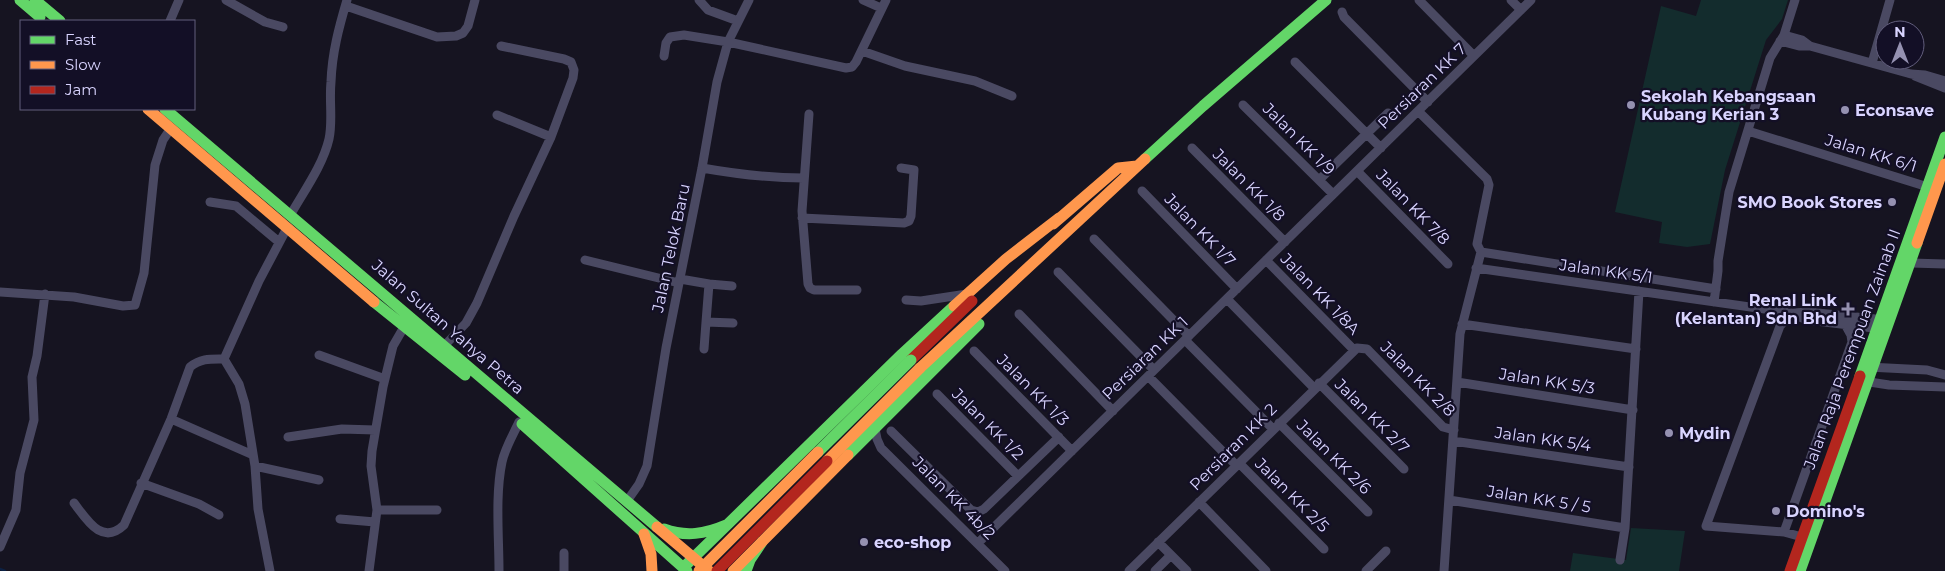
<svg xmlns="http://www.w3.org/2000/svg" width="1945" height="571" font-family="Montserrat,sans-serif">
<rect width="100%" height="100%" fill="#161421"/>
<path fill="#132c2d" d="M 1701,0 L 1788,0 L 1782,19 L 1766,40 L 1725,170 L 1710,244 L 1687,247 L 1659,243 L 1662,222 L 1615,212 L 1661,6 L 1696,16 Z
M 1631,528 L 1685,531 L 1679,571 L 1570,571 L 1573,553 L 1626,560 Z"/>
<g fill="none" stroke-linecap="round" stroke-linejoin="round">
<path stroke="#0d2144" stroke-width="2.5" d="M 0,569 L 5,571"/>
<path stroke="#4a4962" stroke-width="9" d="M 226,0 L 265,22 L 283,27
M 699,0 L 708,10 L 738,21
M 863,0 L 881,8
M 1419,0 L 1474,56
M 1511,0 L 1521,10
M 346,6 L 437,37 L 456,36 L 463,33 L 468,26 L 475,0
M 1342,12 L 1344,17 L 1428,102
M 170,21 L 179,0
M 1784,35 L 1802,40 L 1810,46
M 1780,41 L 1799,46 L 1810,46 L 1911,74 L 1925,75 L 1945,81
M 862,51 L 905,66 L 975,81 L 1012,96
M 664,56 L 666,43 L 670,37 L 684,35 L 728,42 L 846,68 L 852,67 L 856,62 L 886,0
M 1295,62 L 1381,148
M 1872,63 L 1890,0
M 1915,76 L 1945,88
M 1243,105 L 1333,194
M 1418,111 L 1487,179 L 1489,185 L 1478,239 L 1477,244 L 1481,252 L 1460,334 L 1444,571
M 809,114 L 802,211 L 808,284 L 810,288 L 814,290 L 857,290
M 497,115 L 551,137
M 1748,131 L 1928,187
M 1192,148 L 1285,242
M 702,168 C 736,174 769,178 803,178
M 1357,171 L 1448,264
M 1319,180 L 1388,113
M 1142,191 L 1237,289
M 210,202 L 236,206 L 279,242
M 291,214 C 304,191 323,165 329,139 C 333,121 329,101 331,82 C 332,53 339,27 347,0
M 802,218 L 904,223 L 909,221 L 911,216 L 914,170 L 901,168
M 1094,239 L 1189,336
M 1481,252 L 1716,289
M 585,260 L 679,283
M 1266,260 L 1354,350
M 1911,263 L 1945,264
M 1476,268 L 1785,312 L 1808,320 L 1882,329
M 1058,272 L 1154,370
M 680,279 L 709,284 L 706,322 L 733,323
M 709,284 L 732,286
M 0,292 L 74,297 L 123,306 L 135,305 L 144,273 L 155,165 L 163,140 L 171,128
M 1227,299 L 1314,388
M 906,300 L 921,301 L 967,294
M 1714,302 L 1718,271 L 1718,261 L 1729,192 L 1770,58 L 1784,35 L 1795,0
M 1791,313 L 1780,326 L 1706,526 L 1784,532 L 1802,537
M 1794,313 L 1808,312 L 1885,320
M 1019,314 L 1113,411
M 1462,324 L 1636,349
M 1185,340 L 1273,429
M 445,345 L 466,323 L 477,303 L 514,216 L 551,137 L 573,78 L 574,70 L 571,62 L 564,59 L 501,46
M 704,349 L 706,322
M 974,351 L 1072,451
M 319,355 L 385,379
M 1868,367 L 1927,370 L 1945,375
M 1148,376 L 1236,465
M 1863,381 L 1889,385 L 1945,387
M 1457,382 L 1633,410
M 1319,383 L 1404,469
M 937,394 L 1018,476
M 171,419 L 253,455
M 1279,423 L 1368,512
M 875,429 L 877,439 L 881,448 L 1005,571
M 891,431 L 971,510 L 978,512 L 984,509 L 1059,437
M 288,437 L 342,429 L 375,430
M 1453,441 L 1629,467
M 1239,463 L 1324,549
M 255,466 L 319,480
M 141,483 L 199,504 L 219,515
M 1449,500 L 1625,528
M 627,501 L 639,484 L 647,466 L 666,348 L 702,168 L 717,82 L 728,42 L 749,0
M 1199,502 L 1266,571
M 74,503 C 87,520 102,546 124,525 L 171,419 L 190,367 C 201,358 211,359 224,359
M 377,510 L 437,510
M 340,519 L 375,522
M 1784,532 L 1852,342 L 1851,335 L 1845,324
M 1158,542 L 1187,571
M 978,543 L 1531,0
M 0,547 L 16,510 L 20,473 L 34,420 L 32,377 L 37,356 L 45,294
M 1620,560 L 1625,528 L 1639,291
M 270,571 L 258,509 L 255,466 L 245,404 L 239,384 L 224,359 L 259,281 L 287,228
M 369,571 L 377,510 L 371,466 L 372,451 L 383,387 L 393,346 L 404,327
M 499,571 C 499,537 495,495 502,462 C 505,448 513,435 519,422
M 564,571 L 564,553
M 1129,571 L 1357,348 L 1367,349 L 1443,427 L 1454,430
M 1155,571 L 1171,555
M 1366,571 L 1386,551"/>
<path stroke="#63d668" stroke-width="11" d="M 20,0 L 40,17
M 35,0 L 60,21
M 165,109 L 657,527
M 1145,159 L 1203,106 L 1326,0
M 374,302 L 465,375
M 1860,376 L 1945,137
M 522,424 L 687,571
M 848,455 L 979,324
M 664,529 C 686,537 705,534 726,525
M 687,564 L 902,354 L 954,306
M 746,571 L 750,560 L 762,542
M 1800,571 L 1917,243"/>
<path stroke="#ff974d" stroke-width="11" d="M 148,109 L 374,302
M 1053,224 L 1118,168 L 1137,166
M 1917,243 L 1945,164
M 954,306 L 1006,259 L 1059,218
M 920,368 L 1145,159
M 657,527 L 709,571
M 644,534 L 651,554 L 652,571
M 733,571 L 848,455"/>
<path stroke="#b3261e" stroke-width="11" d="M 911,360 L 972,301
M 1790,571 L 1860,376"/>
<path stroke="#63d668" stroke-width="11" d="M 818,452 L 911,360"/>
<path stroke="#ff974d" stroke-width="11" d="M 827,461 L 920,368
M 699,571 L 818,452"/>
<path stroke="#b3261e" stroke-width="11" d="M 717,571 L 827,461"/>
</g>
<g fill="#9591b1" stroke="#130f26" stroke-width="2">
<circle cx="1631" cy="105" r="5"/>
<circle cx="1845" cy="110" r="5"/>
<circle cx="1892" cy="202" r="5"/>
<path d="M1845.5 301.5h5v5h5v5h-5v5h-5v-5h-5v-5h5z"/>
<circle cx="1669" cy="433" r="5"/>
<circle cx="1776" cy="511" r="5"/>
<circle cx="864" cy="542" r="5"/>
</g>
<g text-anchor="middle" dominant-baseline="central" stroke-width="4.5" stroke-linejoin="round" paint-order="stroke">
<g font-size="16" fill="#d9d4ff" stroke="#130f26">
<text transform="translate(1422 86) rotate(-44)">Persiaran KK 7</text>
<text transform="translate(1299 139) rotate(45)">Jalan KK 1/9</text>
<text transform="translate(1871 153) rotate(17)">Jalan KK 6/1</text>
<text transform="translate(1249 185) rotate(45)">Jalan KK 1/8</text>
<text transform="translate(1413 207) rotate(46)">Jalan KK 7/8</text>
<text transform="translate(1200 230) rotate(46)">Jalan KK 1/7</text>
<text transform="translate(671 248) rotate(-78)">Jalan Telok Baru</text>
<text transform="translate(1606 271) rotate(8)">Jalan KK 5/1</text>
<text transform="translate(1320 294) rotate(46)">Jalan KK 1/8A</text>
<text transform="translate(448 327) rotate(41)">Jalan Sultan Yahya Petra</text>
<text transform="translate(1852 349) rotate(-70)">Jalan Raja Perempuan Zainab II</text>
<text transform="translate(1145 358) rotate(-44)">Persiaran KK 1</text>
<text transform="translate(1418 379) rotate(45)">Jalan KK 2/8</text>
<text transform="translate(1547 381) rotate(9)">Jalan KK 5/3</text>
<text transform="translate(1033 390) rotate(45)">Jalan KK 1/3</text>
<text transform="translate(1372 416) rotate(45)">Jalan KK 2/7</text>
<text transform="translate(988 424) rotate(45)">Jalan KK 1/2</text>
<text transform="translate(1543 439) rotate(8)">Jalan KK 5/4</text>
<text transform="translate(1233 447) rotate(-45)">Persiaran KK 2</text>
<text transform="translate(1334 457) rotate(45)">Jalan KK 2/6</text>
<text transform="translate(1292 495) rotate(45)">Jalan KK 2/5</text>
<text transform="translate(954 498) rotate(45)">Jalan KK 4b/2</text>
<text transform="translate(1539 499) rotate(9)">Jalan KK 5 / 5</text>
</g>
<g font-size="16" font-weight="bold" fill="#d9d4ff" stroke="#130f26" text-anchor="start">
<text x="1641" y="96">Sekolah Kebangsaan<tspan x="1641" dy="18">Kubang Kerian 3</tspan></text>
<text x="1855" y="110">Econsave</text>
<text x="1882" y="202" text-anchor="end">SMO Book Stores</text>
<text x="1837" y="300" text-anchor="end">Renal Link<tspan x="1837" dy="18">(Kelantan) Sdn Bhd</tspan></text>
<text x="1679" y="433">Mydin</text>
<text x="1786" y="511">Domino's</text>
<text x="874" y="542">eco-shop</text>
</g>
</g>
<rect x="20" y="20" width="175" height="90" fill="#130f26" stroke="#625e7d"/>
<rect x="30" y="36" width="25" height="8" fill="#63d668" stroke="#625e7d"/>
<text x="65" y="45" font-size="15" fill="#d9d4ff">Fast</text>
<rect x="30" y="61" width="25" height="8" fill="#ff974d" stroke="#625e7d"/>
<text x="65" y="70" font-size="15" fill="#d9d4ff">Slow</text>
<rect x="30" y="86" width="25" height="8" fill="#b3261e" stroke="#625e7d"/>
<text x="65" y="95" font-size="15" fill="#d9d4ff">Jam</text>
<g transform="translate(1900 45)"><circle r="24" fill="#130f26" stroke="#625e7d"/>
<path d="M0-4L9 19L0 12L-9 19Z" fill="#9591b1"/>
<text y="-8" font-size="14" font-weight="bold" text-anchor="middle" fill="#d9d4ff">N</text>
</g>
</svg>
